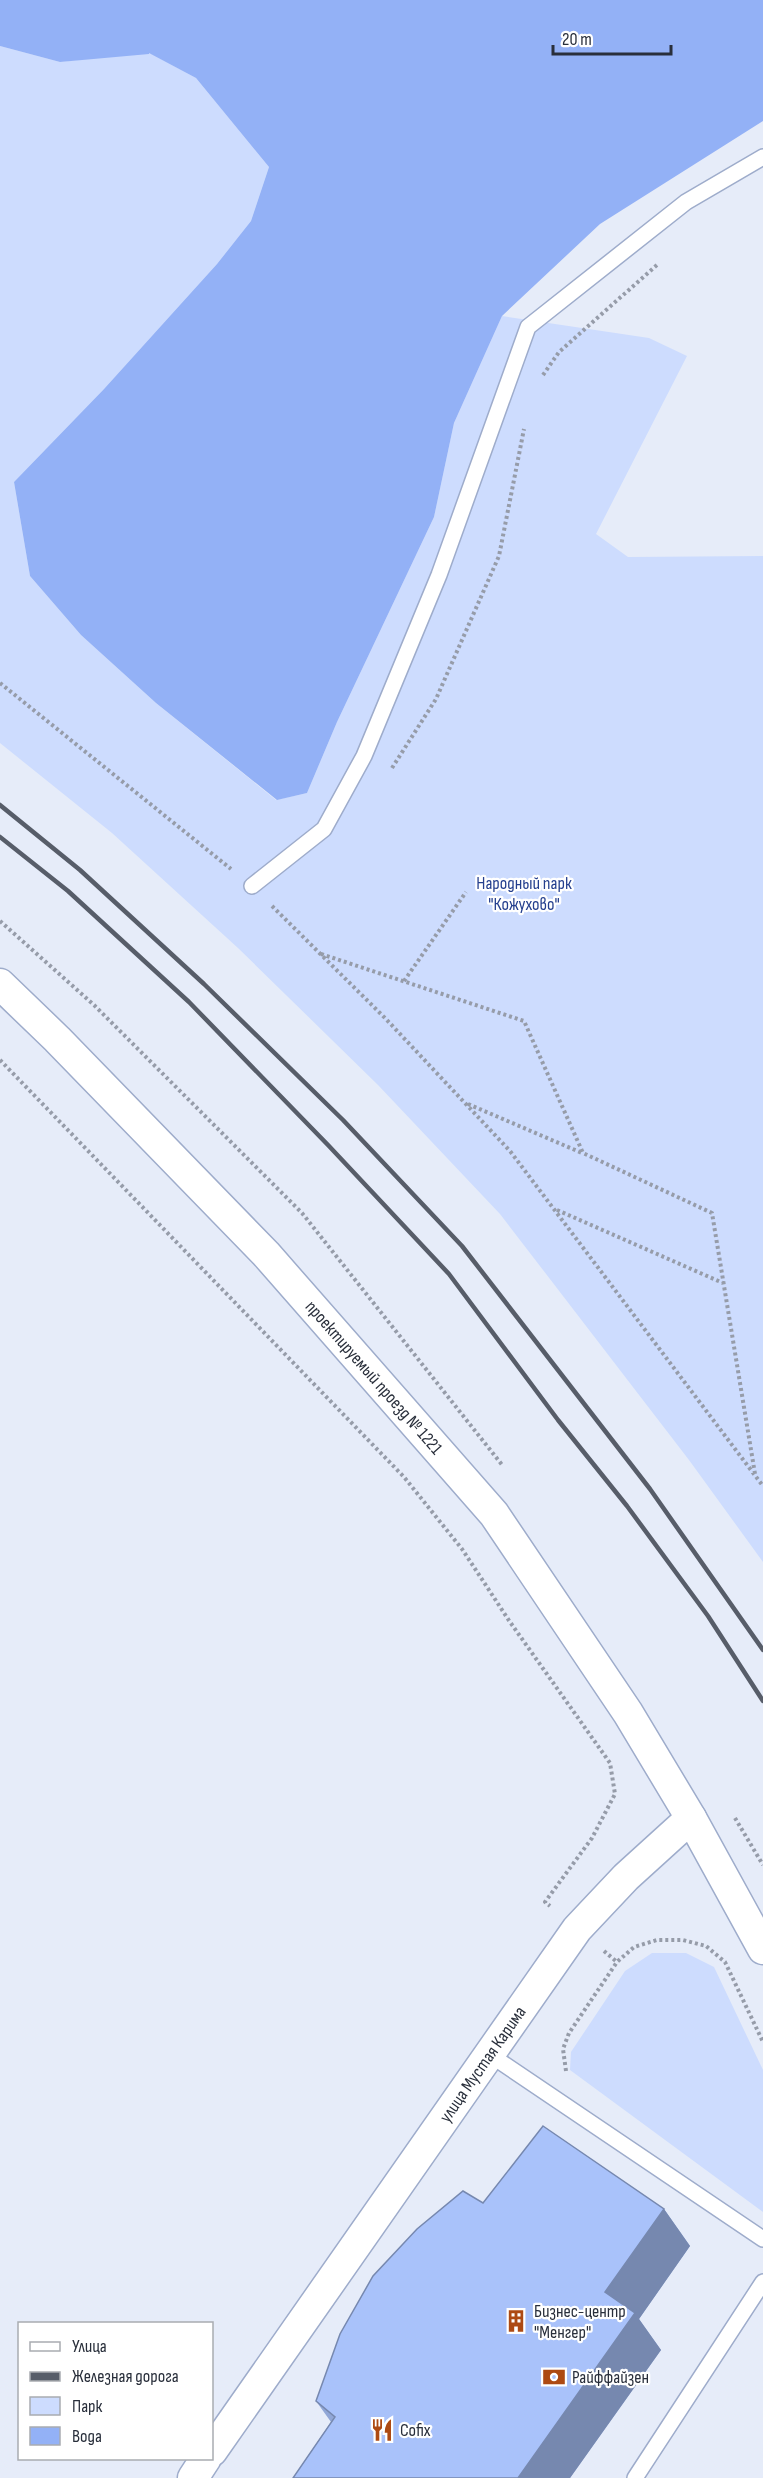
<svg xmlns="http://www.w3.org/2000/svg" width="763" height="2478" font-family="'Sofia Sans Condensed',sans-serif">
<rect width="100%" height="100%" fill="#e6ecf9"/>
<path fill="#cddcfe" d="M 0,46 L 60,62 L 148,52 L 196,78 L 269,167 L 251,221 L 217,264 L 104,389 L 14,482 L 30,576 L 81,635 L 156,703 L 276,800 L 307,793 L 337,722 L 434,517 L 454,423 L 502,316 L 649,338 L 687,356 L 596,534 L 628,557 L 763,556 L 763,1562 L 689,1460 L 500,1214 L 378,1085 L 238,948 L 112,833 L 0,743 Z
M 652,1953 L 686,1953 L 714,1967 L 763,2070 L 763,2212 L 570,2070 L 571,2052 L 625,1971 Z"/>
<path fill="#93b1f6" d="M 0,0 L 763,0 L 763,121 L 600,224 L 502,316 L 454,423 L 434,517 L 337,722 L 307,793 L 277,800 L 156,703 L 81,635 L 30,576 L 14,482 L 104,389 L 217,264 L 251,221 L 269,167 L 196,78 L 149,53 L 149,54 L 60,62 L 0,46 Z"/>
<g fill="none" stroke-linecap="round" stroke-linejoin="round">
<g stroke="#9eaccb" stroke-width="18">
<path id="service" d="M 252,886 L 324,829 L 364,756 L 439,575 L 528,327 L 686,202 L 763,157
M 489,2054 L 763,2239
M 635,2478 L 763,2282"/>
</g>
<g stroke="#9eaccb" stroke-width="33">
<g id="minor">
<path id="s1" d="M 0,984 L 57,1039 L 266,1254 L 494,1514 L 628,1713 L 691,1818 L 763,1949"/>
<path id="s2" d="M 212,2451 L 577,1929 L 626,1877 L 691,1818"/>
<path d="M 193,2478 L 206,2458"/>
</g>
</g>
<path stroke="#969ca9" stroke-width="4" stroke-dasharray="3 3" stroke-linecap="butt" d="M 543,375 L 559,352 L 658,264
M 0,683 L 231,869
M 392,768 L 436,699 L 499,556 L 524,429
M 272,906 L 385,1018 L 510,1151 L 763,1486
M 0,921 L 94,1005 L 302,1213 L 503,1466
M 321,954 L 524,1021 L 583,1153 L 712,1213 L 755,1474
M 404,981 L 466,892
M 0,1060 L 404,1477 L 462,1549 L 510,1622 L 610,1763 L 615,1794 L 592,1838 L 545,1902 L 550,1906
M 468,1104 L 582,1153
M 557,1210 L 723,1283
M 735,1818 L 763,1865
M 604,1951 L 617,1962
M 566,2071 L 563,2049 L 569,2033 L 617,1962 L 634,1947 L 657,1940 L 683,1940 L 706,1946 L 725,1962 L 763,2042"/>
<use href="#service" stroke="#fff" stroke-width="15"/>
<use href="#minor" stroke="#fff" stroke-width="30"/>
<path stroke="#575d69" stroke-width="4.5" d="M 0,805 L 80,870 L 204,984 L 343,1120 L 462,1246 L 650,1489 L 763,1650
M 0,837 L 68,891 L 189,1002 L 328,1145 L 449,1274 L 558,1420 L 627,1506 L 708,1616 L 763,1701"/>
</g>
<path fill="#91a7d7" d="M 483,2203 L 664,2209 L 690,2246 L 639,2319 L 661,2350 L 570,2478 L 293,2478 L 331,2422 L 316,2401 Z"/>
<path fill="#7688af" d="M 664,2209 L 690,2246 L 639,2319 L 661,2350 L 570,2478 L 518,2478 L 605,2292 Z"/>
<path fill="#a9c2fa" stroke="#7688af" stroke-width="1.5" d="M 543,2126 L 664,2209 L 605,2292 L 635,2313 L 518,2478 L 293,2478 L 335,2417 L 316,2401 L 340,2334 L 373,2276 L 417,2229 L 463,2191 L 483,2203 Z"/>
<defs>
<g id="building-bare" transform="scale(1.8)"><path d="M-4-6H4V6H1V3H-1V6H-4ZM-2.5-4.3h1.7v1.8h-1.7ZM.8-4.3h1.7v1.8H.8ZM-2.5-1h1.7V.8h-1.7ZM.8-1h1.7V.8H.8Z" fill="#ad4a13" stroke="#fff" stroke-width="2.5" paint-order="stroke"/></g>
<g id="bank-bare" transform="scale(1.8)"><path d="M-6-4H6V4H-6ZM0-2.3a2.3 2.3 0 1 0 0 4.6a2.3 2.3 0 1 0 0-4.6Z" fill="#ad4a13" stroke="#fff" stroke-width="2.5" paint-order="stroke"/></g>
<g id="restaurant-bare" transform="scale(1.8)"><path d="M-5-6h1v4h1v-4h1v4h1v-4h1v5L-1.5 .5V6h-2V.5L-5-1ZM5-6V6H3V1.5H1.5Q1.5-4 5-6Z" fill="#ad4a13" stroke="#fff" stroke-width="2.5" paint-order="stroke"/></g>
</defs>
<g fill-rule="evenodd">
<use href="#building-bare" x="516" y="2321"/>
<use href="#bank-bare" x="554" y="2377"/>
<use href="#restaurant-bare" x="382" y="2430"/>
</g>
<g text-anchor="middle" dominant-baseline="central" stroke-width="4.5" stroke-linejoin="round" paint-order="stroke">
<g font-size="18" fill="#243f8e" stroke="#fff">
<text x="524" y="883">Народный парк<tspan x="524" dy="21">"Кожухово"</tspan></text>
</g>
<g font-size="18" fill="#292f3b" stroke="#fff">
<text stroke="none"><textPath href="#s1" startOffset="543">проектируемый проезд № 1221</textPath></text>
<text stroke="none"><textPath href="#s2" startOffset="472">улица Мустая Карима</textPath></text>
</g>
<g font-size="18" fill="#292f3b" stroke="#fff" text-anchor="start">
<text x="534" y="2311">Бизнес-центр<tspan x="534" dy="21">"Менгер"</tspan></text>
<text x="572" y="2377">Райффайзен</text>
<text x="400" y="2430">Cofix</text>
</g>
</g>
<rect x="18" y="2322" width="195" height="138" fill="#ffffff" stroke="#a9acb1" stroke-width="1.5"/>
<rect x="30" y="2342" width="30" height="9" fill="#ffffff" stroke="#a9acb1" stroke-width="1.5"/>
<text x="72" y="2352" font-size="18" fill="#292f3b">Улица</text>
<rect x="30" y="2372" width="30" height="9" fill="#575d69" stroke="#a9acb1" stroke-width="1.5"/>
<text x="72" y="2382" font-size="18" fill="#292f3b">Железная дорога</text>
<rect x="30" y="2397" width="30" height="18" fill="#cddcfe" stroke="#a9acb1" stroke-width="1.5"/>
<text x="72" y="2412" font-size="18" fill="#292f3b">Парк</text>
<rect x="30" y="2427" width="30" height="18" fill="#93b1f6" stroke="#a9acb1" stroke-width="1.5"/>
<text x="72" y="2442" font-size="18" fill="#292f3b">Вода</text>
<path d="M553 45v9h118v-9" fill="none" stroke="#292f3b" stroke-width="3"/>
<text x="562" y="45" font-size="18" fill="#292f3b" stroke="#ffffff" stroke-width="4.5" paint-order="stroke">20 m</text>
</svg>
